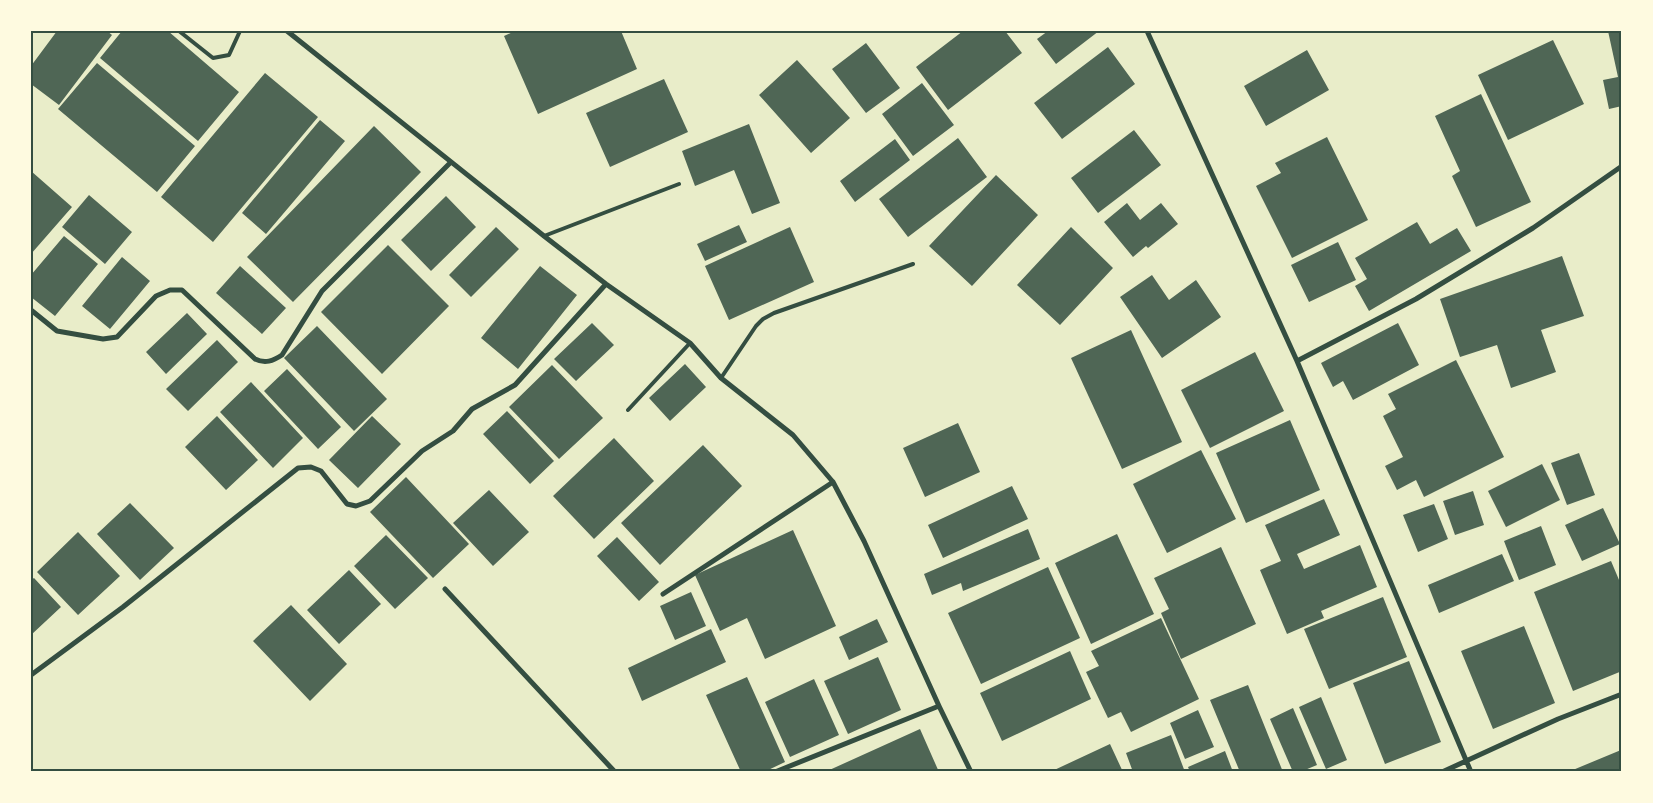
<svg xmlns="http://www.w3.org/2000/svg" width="1653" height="803" font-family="'Exo 2',sans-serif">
<rect width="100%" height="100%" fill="#e9edc9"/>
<path fill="#4f6655" d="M 57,31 L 107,31 L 112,35 L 59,105 L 31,84 L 31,66 Z
M 122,31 L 168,31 L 239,92 L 198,141 L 100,58 Z
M 515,31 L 621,31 L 637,69 L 538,114 L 504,36 Z
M 963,31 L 1005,31 L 1022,53 L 948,110 L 916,67 Z
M 1048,31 L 1099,31 L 1056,64 L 1037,39 Z
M 1608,31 L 1622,31 L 1622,106 L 1609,109 L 1603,80 L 1618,77 Z
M 1553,40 L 1584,104 L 1508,140 L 1478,75 Z
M 866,43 L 900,88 L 866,113 L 832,69 Z
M 1108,47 L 1135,84 L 1062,139 L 1034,103 Z
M 1307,50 L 1329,90 L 1266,126 L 1244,86 Z
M 797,60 L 850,118 L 811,153 L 759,95 Z
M 97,63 L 195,146 L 157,192 L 58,109 Z
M 265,73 L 318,117 L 213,242 L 161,197 Z
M 664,79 L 688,132 L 610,167 L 586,113 Z
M 922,83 L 954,125 L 913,156 L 882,114 Z
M 1481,94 L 1531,202 L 1476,227 L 1452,176 L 1460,171 L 1435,116 Z
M 320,120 L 345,141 L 266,234 L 242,213 Z
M 749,124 L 780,203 L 752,214 L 734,170 L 695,186 L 682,151 Z
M 374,126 L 421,172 L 293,302 L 247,257 Z
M 1134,130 L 1161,165 L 1098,213 L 1071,178 Z
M 1327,137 L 1368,220 L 1292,258 L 1256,186 L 1281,173 L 1275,163 Z
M 958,138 L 987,177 L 908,237 L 879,199 Z
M 895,139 L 910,160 L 855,202 L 840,181 Z
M 31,171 L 72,207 L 31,254 Z
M 996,175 L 1038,215 L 972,286 L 929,246 Z
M 89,195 L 132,232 L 105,264 L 62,227 Z
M 446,196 L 476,227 L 431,271 L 401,240 Z
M 1127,203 L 1140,220 L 1161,203 L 1178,224 L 1148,248 L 1146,246 L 1133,257 L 1104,222 Z
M 1417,222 L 1430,244 L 1457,228 L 1471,251 L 1369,311 L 1355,286 L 1367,279 L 1355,258 Z
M 739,225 L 747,242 L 705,261 L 697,244 Z
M 496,227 L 519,249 L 471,297 L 449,275 Z
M 790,227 L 814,282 L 729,320 L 705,266 Z
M 1071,227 L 1113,268 L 1060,325 L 1017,285 Z
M 64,236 L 98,264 L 55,316 L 31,297 L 31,275 Z
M 1338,242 L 1356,280 L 1309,302 L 1291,265 Z
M 388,245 L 449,306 L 382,374 L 321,312 Z
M 1562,256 L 1584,316 L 1541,330 L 1556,372 L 1511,388 L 1497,345 L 1460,357 L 1440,299 Z
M 122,257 L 150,281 L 110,329 L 82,306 Z
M 240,266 L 286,308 L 262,334 L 216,293 Z
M 540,266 L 577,295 L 518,369 L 481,338 Z
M 1152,275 L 1169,300 L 1196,280 L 1221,317 L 1162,358 L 1120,297 Z
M 187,313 L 207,334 L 166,374 L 146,352 Z
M 592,323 L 614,345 L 576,381 L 554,359 Z
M 1398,323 L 1419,365 L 1353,400 L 1343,381 L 1333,387 L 1321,363 Z
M 317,326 L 387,399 L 354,431 L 284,358 Z
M 1131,330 L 1182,442 L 1122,469 L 1071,358 Z
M 217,340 L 238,362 L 188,411 L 166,389 Z
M 1255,352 L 1284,411 L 1210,448 L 1181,390 Z
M 1456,360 L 1504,457 L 1424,497 L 1416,480 L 1397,490 L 1385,466 L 1403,457 L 1383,416 L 1396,409 L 1388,394 Z
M 685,364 L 706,387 L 670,421 L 649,398 Z
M 552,365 L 603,418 L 559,459 L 509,407 Z
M 287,369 L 341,427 L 318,449 L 264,391 Z
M 251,382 L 303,438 L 273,468 L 220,412 Z
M 507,411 L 554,461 L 530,484 L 483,434 Z
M 217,416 L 258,460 L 226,490 L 185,447 Z
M 372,416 L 401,444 L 358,488 L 329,460 Z
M 1290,420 L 1320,490 L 1246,523 L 1216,453 Z
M 958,423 L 980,472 L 925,497 L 903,448 Z
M 614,438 L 654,481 L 594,539 L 553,496 Z
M 703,445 L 742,486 L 660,565 L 621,523 Z
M 1201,450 L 1236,519 L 1167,553 L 1133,484 Z
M 1579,453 L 1595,495 L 1567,505 L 1551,463 Z
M 1542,464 L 1560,500 L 1506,527 L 1488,491 Z
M 406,477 L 469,544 L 433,578 L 370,512 Z
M 1012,486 L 1028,519 L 943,558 L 928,525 Z
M 489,490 L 529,532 L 493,566 L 453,523 Z
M 1473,491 L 1484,525 L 1455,535 L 1443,501 Z
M 1324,499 L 1340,535 L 1297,554 L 1304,569 L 1360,545 L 1377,587 L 1321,611 L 1324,618 L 1287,634 L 1260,570 L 1281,561 L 1265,525 Z
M 130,503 L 174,548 L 140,580 L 97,534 Z
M 1434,504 L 1448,539 L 1418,552 L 1403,515 Z
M 1603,508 L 1620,544 L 1582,561 L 1565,525 Z
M 1541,526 L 1556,565 L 1519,580 L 1504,541 Z
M 1028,529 L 1040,559 L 963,591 L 961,583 L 932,595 L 924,574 Z
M 793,530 L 836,626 L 765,659 L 747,618 L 720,631 L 695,575 Z
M 78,532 L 120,576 L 78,615 L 37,572 Z
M 1117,534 L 1154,614 L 1091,644 L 1055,563 Z
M 386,535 L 428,578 L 395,609 L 354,566 Z
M 617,537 L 659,582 L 639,601 L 597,556 Z
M 1221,547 L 1256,624 L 1181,659 L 1161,613 L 1169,609 L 1154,578 Z
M 1502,554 L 1514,581 L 1439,613 L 1428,585 Z
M 1611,561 L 1622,587 L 1622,671 L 1573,691 L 1534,592 Z
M 1048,567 L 1080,638 L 981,684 L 948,613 Z
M 349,570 L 381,604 L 339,644 L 307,610 Z
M 34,578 L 61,607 L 31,635 L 31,580 Z
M 691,592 L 706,626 L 675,640 L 660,606 Z
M 1383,597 L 1407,657 L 1329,689 L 1304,629 Z
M 291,605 L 347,664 L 310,701 L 253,641 Z
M 1161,618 L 1199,699 L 1131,732 L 1121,712 L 1108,718 L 1086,672 L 1099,666 L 1091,651 Z
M 877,619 L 888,642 L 849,660 L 839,637 Z
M 1524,626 L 1555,703 L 1493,729 L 1461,651 Z
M 711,629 L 726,662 L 642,701 L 628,668 Z
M 1070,651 L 1091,699 L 1002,741 L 980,693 Z
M 878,657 L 901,710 L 848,734 L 824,681 Z
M 1409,661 L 1441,742 L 1385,764 L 1353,683 Z
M 747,677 L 785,762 L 764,772 L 741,772 L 706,695 Z
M 814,679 L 839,735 L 790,757 L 765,702 Z
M 1248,685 L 1283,772 L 1240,772 L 1210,700 Z
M 1321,697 L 1347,760 L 1326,769 L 1299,707 Z
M 1293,708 L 1317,765 L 1300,772 L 1293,772 L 1270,719 Z
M 1198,710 L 1214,747 L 1185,759 L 1170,723 Z
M 920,729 L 939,772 L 825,772 Z
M 1171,735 L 1185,772 L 1133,772 L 1126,753 Z
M 1110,744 L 1123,772 L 1050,772 Z
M 1621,750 L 1622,772 L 1568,772 Z
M 1225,751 L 1233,772 L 1190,772 L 1188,767 Z"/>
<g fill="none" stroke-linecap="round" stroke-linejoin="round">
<path stroke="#344e41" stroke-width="4" d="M 179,31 L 213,58 L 229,55 L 240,31
M 544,236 L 679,184
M 721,378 L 756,326 L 763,319 L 774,313 L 913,264
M 628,410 L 690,343"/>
<path stroke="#344e41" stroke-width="5" d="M 287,31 L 544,236 L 606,284 L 690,343 L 721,378 L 793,435 L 833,482 L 864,541 L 939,706 L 971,772
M 1147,31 L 1297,361 L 1471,772
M 31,310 L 57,331 L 103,339 L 117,337 L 156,296 L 170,290 L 182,290 L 255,359 C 265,364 273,361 282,355 L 322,291 L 450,163
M 1297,361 L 1416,299 L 1533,228 L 1622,166
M 445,589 L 615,772
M 663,594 L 833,482
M 31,675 L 123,607 L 298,468 L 311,467 L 321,471 L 347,504 L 356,506 L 370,501 L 422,451 L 453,431 L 472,409 L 515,385 L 606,284
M 775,772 L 939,706
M 1442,772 L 1558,719 L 1622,694"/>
</g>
<rect width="1653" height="803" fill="none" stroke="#fefae0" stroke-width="65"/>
<rect x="32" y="32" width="1588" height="738" fill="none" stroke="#344e41" stroke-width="2"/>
</svg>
